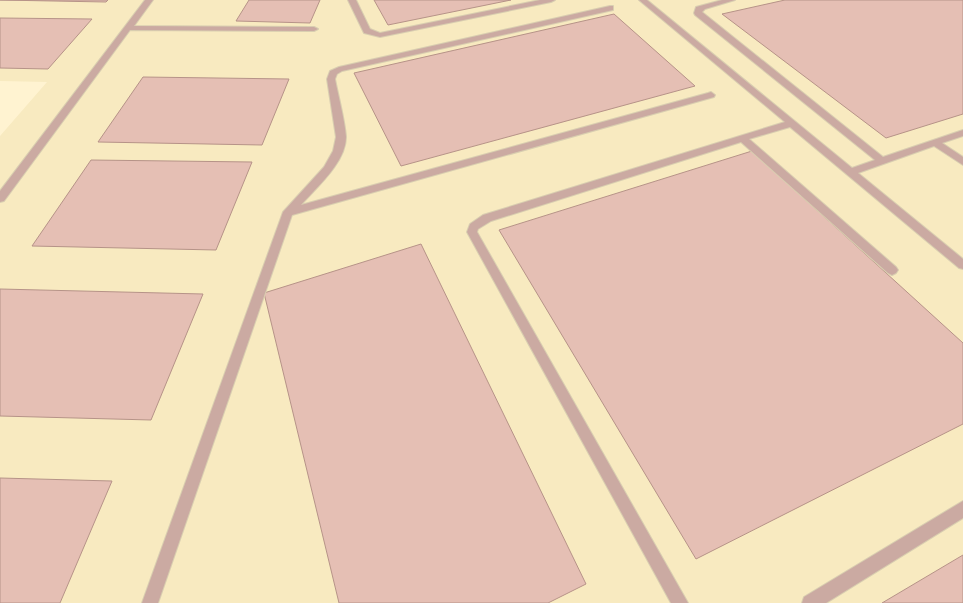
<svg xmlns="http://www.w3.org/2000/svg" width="963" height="603" font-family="Signika,sans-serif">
<rect width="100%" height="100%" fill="#fff3d1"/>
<path fill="#f8eac0" d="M 0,0 L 963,0 L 963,603 L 0,603 L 0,136 L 47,82 L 0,81 Z"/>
<path fill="#e5bfb4" stroke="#b69388" d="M 0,0 L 108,0 L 106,2 Z
M 249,0 L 320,0 L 310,23 L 236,21 Z
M 374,0 L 511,0 L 388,25 Z
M 785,0 L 963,0 L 963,114 L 886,138 L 722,14 Z
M 614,14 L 695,86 L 401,166 L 354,73 Z
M 0,18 L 92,19 L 48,69 L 0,68 Z
M 143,77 L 289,79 L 262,145 L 98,142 Z
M 752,151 L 963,343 L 963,424 L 696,559 L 499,230 Z
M 91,160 L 252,162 L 216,250 L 32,246 Z
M 421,244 L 586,584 L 548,603 L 339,603 L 264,293 Z
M 0,289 L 203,294 L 151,420 L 0,416 Z
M 0,478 L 112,481 L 60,603 L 0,603 Z
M 963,555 L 963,603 L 882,603 Z"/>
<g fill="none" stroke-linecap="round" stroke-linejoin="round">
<g stroke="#d9ceb0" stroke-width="2">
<path id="lane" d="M 145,0 L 153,0 L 134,26 L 314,27 L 318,29 L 314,31 L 130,30 L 4,201 L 0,202 L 0,191 Z
M 348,0 L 356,0 L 370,29 L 380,33 L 540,0 L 555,0 L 551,2 L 380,37 L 364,33 Z
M 639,0 L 647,0 L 852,168 L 875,160 L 695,15 L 694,13 L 696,7 L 722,0 L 735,0 L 705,9 L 702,12 L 883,157 L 963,130 L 963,136 L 942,143 L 963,157 L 963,165 L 934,146 L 858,173 L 963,259 L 963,269 L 959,268 L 790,127 L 749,139 L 896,267 L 898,270 L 896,273 L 892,275 L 888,273 L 741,142 L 491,221 L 478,229 L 477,232 L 688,603 L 671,603 L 467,232 L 470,224 L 483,215 L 785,122 Z
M 610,6 L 613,6 L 613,10 L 342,71 L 337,74 L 335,79 C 338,95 345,121 346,137 C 346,162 317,187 301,205 L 708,93 L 711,92 L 715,95 L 714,97 L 292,215 L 158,603 L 142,603 L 283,212 L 324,167 L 333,151 L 336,137 L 327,79 L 330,71 L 339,67 Z
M 963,501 L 963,518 L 826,603 L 802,603 L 804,597 Z"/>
</g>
<use href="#lane" fill="#cbaaa2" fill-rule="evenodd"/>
</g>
</svg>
